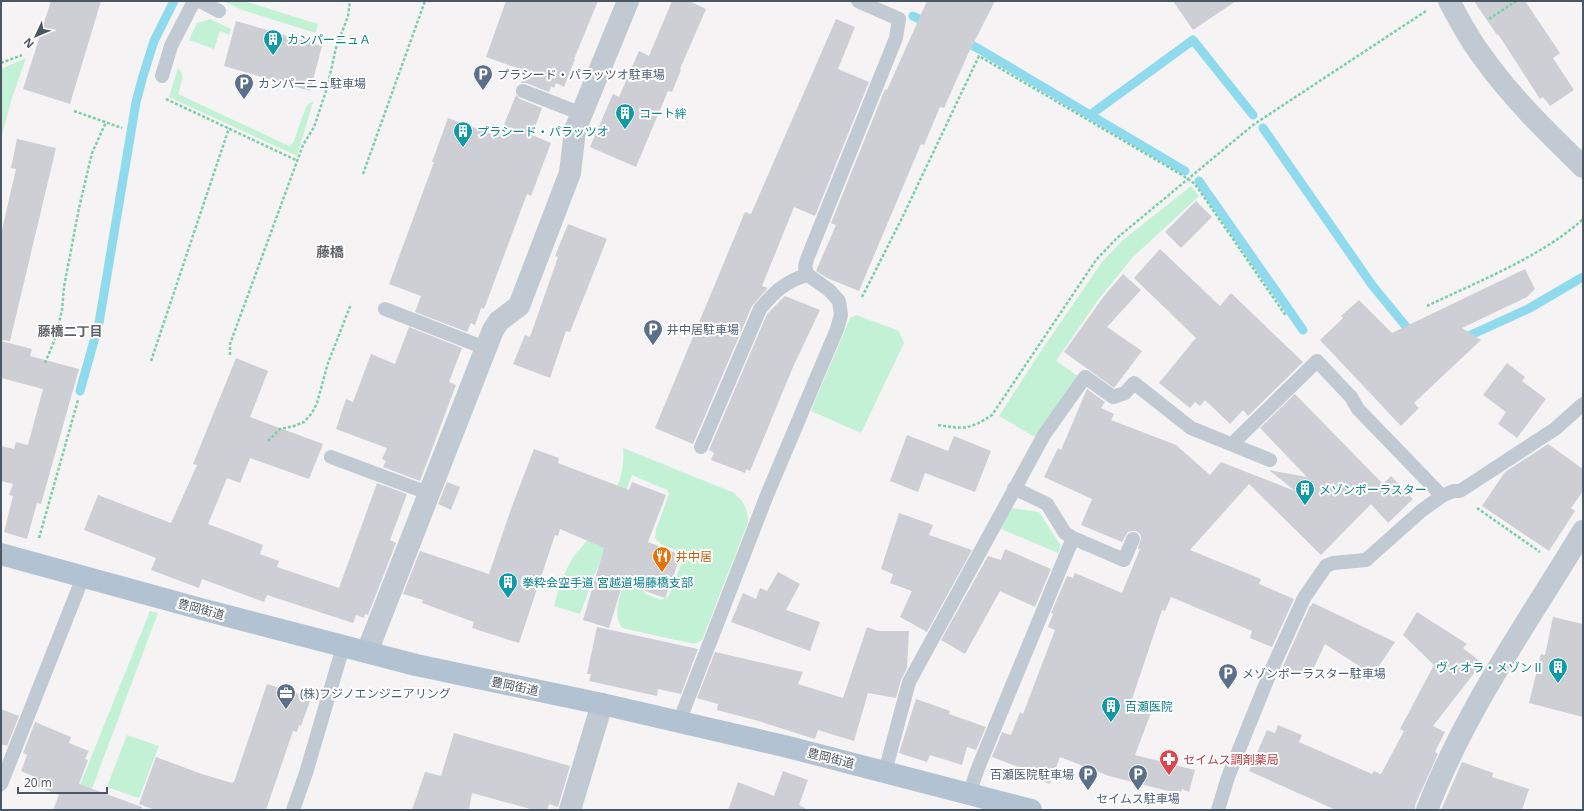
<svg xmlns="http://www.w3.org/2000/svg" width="1584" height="811" font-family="'Open Sans','Noto Sans JP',sans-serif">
<rect width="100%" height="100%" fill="#f5f3f3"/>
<path fill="#c3f1d5" d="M 223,1 L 244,1 L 318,24 L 316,33 L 242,10 Z
M 210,19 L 231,29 L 229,35 L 220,31 L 214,49 L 189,40 L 197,23 Z
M 26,58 L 12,98 L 1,138 L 1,69 Z
M 178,68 C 187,76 180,85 178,94 L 289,146 L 293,143 L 306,107 L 308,104 L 313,102 L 297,156 L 169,97 Z
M 1191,186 L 1199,196 L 1132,258 L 1098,300 L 1056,361 L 1078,376 L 1035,437 L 999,416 L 1041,351 L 1102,262 L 1123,240 Z
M 856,315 L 899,331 L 904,343 L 861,433 L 811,411 L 850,318 Z
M 623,448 L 732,492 C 744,501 747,507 748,522 L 702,640 L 694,644 L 622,628 C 611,613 622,592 627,576 L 640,582 L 644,593 L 661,600 L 669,596 L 681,565 L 682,558 L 677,551 L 661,544 L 655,538 L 656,529 L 669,494 L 667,490 L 632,475 L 580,614 L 554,606 C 558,592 562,576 570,563 C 575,553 582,547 589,538 C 594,532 597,524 601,517 C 614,495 626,474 623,448 Z
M 1012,508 L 1039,512 L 1061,546 L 1058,553 L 1001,529 Z
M 150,611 L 158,613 L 84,810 L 70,810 Z
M 127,735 L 159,746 L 139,798 L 107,787 Z"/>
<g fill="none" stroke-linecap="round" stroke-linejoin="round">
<path stroke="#90daee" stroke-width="9" d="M 913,16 L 929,24
M 962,40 L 979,49 L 1185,171
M 1090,115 L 1193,40 L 1253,115
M 1263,128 L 1372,285 L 1413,335
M 1199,181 L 1303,330
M 1462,339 L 1528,309 L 1583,277
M 80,391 L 99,323 L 136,102 L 143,76 L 154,41 L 174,1"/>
</g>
<path fill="#cdcfd5" d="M 51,1 L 101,1 L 70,104 L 23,89 Z
M 506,1 L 598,1 L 574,59 L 575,59 L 564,87 L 556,83 L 554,88 L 551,86 L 549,92 L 526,83 L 521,83 L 526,71 L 486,57 Z
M 672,1 L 689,1 L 706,9 L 680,69 L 681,70 L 672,92 L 668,91 L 636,167 L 590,147 L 613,94 L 619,97 L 639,51 L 649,56 Z
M 927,1 L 995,1 L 968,54 L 944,108 L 940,107 L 924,145 L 921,144 L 859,291 L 827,278 L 816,271 L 836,225 L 831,223 L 885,89 L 887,90 Z
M 1173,1 L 1236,1 L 1193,30 Z
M 1474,1 L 1525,1 L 1560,53 L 1553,58 L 1574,90 L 1550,106 L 1543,97 L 1540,99 L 1498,34 L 1497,35 Z
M 836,19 L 855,27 L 838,69 L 869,82 L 815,216 L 794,207 L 762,286 L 768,288 L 752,306 L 693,444 L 655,428 L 745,212 L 751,214 Z
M 236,21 L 322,46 L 310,91 L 224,66 Z
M 516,95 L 520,99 L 542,108 L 532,135 L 551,143 L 531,196 L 527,194 L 484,309 L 481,308 L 475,325 L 471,323 L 467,332 L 415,312 L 421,296 L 389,284 L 434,162 L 432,162 L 448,118 L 499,137 Z
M 17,139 L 56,148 L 10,341 L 1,340 L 1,234 L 16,169 L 11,168 Z
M 1196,201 L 1212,217 L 1181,248 L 1165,232 Z
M 568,224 L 607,239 L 570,332 L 566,331 L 550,378 L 513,364 L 525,335 L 530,337 L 558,257 L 555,256 Z
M 1160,249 L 1220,306 L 1231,293 L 1303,362 L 1248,416 L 1243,410 L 1230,424 L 1205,400 L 1200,406 L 1195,402 L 1190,408 L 1159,383 L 1196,338 L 1134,278 Z
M 1525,269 L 1535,289 L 1527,297 L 1462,328 L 1481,340 L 1414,403 L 1419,408 L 1401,426 L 1320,340 L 1343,318 L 1341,316 L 1359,300 L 1392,333 Z
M 1123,274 L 1141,290 L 1107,327 L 1142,351 L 1114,388 L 1064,352 L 1104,296 Z
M 785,296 L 820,310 L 793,367 L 750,471 L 746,469 L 745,473 L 711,460 L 714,453 L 709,450 L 767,314 Z
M 409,327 L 462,348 L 449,382 L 456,385 L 420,481 L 383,467 L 386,461 L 382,459 L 387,448 L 336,429 L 346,399 L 353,402 L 371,354 L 395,364 Z
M 1,341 L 32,349 L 30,356 L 79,369 L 41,504 L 37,503 L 27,539 L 4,532 L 13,496 L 9,495 L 13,484 L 1,481 L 1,446 L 14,449 L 16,442 L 28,445 L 43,389 L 1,378 Z
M 236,358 L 268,371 L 250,417 L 323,444 L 309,479 L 250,458 L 240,483 L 227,478 L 208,524 L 263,545 L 260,554 L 279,561 L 277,567 L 339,588 L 377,483 L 407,494 L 390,540 L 396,543 L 368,615 L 365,614 L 364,618 L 356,615 L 353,623 L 267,595 L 264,602 L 202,579 L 199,588 L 151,570 L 156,558 L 84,530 L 98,495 L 171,523 L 197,465 L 193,464 Z
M 1507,363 L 1525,377 L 1522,381 L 1546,399 L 1517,438 L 1498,424 L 1506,412 L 1483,395 Z
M 1087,389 L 1105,402 L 1101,408 L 1114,414 L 1111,420 L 1176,445 L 1210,475 L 1221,462 L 1295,491 L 1269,470 L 1307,477 L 1260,428 L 1295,394 L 1383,484 L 1391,476 L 1413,499 L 1388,523 L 1371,504 L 1321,555 L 1249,484 L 1190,550 L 1261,579 L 1259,584 L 1294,599 L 1272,647 L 1250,638 L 1252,631 L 1171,597 L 1165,611 L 1162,610 L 1131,702 L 1152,710 L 1135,755 L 1195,770 L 1189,792 L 1182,789 L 1180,794 L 1109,776 L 1060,757 L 1050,784 L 1023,774 L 1024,769 L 992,757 L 1002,732 L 1011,735 L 1020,712 L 1023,714 L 1055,630 L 1048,627 L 1053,614 L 1051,613 L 1067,576 L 1073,578 L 1075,573 L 1122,593 L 1140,549 L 1138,549 L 1141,538 L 1140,534 L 1136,531 L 1132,531 L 1128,532 L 1122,542 L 1081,525 L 1092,499 L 1044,477 L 1058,448 L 1061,450 Z
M 907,435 L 948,451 L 954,436 L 991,451 L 975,492 L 925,473 L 918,492 L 890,481 Z
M 1548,444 L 1583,469 L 1583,491 L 1571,508 L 1575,511 L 1549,551 L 1482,506 L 1505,472 Z
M 534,449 L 559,458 L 558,463 L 629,490 L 632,482 L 666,495 L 648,542 L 681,555 L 665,598 L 623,583 L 609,628 L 583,620 L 604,548 L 560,529 L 558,536 L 555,535 L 519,643 L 472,628 L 474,622 L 422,603 L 423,600 L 403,594 L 420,551 L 489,574 L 511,509 Z
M 447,482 L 460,487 L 451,510 L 438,504 Z
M 899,513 L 933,525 L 929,535 L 972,550 L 927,632 L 900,617 L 912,591 L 890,583 L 893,574 L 881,569 Z
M 1005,549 L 1051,569 L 1035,607 L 1000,591 L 965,654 L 941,640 L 988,556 L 1001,560 Z
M 778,572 L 800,584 L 786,610 L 820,622 L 810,651 L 731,622 L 743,593 L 756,599 L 760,588 L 767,591 Z
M 1313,603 L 1395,642 L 1373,675 L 1325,644 L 1309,678 L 1283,666 L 1310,606 L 1311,606 Z
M 1417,612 L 1467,644 L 1463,648 L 1482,663 L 1433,726 L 1445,732 L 1435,752 L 1438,754 L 1415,805 L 1415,810 L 1336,810 L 1249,771 L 1267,730 L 1275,733 L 1278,725 L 1302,735 L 1299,742 L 1372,774 L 1374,771 L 1381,774 L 1404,731 L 1400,729 L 1434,665 L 1403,635 Z
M 1553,617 L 1583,624 L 1583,717 L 1529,703 L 1541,654 L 1545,655 Z
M 597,627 L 698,649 L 681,694 L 658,689 L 657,696 L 589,681 L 591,674 L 587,674 Z
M 867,627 L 878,631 L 909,631 L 907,668 L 901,680 L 896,698 L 868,693 L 854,741 L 818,730 L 815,739 L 755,720 L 717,710 L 718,704 L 697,698 L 715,652 L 803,672 L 798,684 L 843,698 Z
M 267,684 L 302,695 L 301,698 L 310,701 L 301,726 L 299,725 L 297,732 L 293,731 L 266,810 L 155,810 L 139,804 L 156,757 L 202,774 L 232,783 L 233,782 L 234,782 Z
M 916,699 L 950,711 L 949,714 L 986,727 L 976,750 L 967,747 L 962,765 L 930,755 L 927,762 L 899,753 Z
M 1,709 L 19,716 L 7,746 L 1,744 Z
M 35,722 L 71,737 L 69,743 L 89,751 L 85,759 L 88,760 L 79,784 L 142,807 L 141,810 L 53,810 L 59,795 L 34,785 L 37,778 L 21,771 L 27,755 L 23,753 Z
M 454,733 L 570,766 L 558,807 L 549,804 L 547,810 L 534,810 L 472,793 L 469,810 L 412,810 L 425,772 L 441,776 Z
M 1462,762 L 1493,773 L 1492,777 L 1529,789 L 1522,810 L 1441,810 Z
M 783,771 L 808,780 L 799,805 L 805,808 L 805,810 L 728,810 L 738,782 L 774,796 Z"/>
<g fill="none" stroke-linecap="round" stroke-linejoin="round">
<path stroke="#7ad0a6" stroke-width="2.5" stroke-dasharray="3 2" stroke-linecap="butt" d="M 1489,19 L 1516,1
M 1,63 L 22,55
M 166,99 L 298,161
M 74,111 L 122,128
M 363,174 L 425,1
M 862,297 L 902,218 L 979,56 L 1182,175 L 1195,184 L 1286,316
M 1427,306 C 1477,282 1543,256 1583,219
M 230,355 L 230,344 L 303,145 L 314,127 L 327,88 L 336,48 L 348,16 L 350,1
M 151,361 L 229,128
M 45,363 L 55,339 L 62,310 L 64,287 L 79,208 L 92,153 L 106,122
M 938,425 C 964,429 969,430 992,415 L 1096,260 L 1117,238 L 1253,125 L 1426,11
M 268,441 L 280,429 L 294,426 L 304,422 L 312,413 L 317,403 L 328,363 L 351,304
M 1477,508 L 1540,552
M 39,538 L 78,400"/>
<path stroke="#c1cad2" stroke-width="14" d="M 200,1 L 219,11
M 162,76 L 171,46 L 194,1
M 523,91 L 582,114
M 385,309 L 485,348
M 1232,444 L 1317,361 L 1351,397 L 1358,409 L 1442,496
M 701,447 L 760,309 C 774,292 787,280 808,275
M 331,457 L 428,493
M 1014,488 L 1047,504 L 1065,533 L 1073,538
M 679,722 L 767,495 L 837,329 L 841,315 L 839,301 L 829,290 L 808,275 L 805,267 L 807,259 L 896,38 L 899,19 L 858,1
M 885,772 L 909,682 L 1044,435 L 1085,377 L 1113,397 L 1125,393 L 1134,383 L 1191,428 L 1270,460
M 1,784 L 83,577
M 969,794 L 978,768 L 1073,538 L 1124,560 L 1133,539
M 293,810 L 306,773 L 343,647
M 1218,810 L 1228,777 L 1270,673 L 1304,598 L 1326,566 L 1333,563 L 1366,560 L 1421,511 L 1442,496 L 1453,491 L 1460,491 L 1555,429 L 1583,404"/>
<path stroke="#c1cad2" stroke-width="22" d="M 1449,1 C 1459,20 1469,39 1482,56 C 1511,97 1547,132 1583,167
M 367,652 L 493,330 L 499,321 L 519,306 L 570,173 L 575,130 L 628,1
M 570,810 L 602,704
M 1427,810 C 1465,710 1528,622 1583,531"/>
<path stroke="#b3c2d1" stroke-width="22" d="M 1,554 L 201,609 L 416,665 L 602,704 L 784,746 L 1031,810"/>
</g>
<defs>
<g id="building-pin" transform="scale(1)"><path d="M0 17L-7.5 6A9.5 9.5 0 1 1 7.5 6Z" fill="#0f9aa8" stroke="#fff"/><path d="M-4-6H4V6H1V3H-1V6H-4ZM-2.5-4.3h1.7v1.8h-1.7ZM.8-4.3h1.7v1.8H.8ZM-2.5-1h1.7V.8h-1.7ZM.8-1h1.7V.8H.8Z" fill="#fff"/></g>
<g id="parking-pin" transform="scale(1)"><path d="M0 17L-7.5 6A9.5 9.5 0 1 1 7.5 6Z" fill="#5c6f8a" stroke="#fff"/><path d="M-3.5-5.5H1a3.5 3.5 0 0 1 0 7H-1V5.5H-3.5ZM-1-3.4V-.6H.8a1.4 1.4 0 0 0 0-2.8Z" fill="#fff"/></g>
<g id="restaurant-pin" transform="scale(1)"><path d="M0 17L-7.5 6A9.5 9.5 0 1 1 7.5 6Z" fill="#e8710a" stroke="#fff"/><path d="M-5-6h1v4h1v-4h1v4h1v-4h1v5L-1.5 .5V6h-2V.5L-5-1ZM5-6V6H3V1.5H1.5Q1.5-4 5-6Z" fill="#fff"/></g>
<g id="office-pin" transform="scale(1)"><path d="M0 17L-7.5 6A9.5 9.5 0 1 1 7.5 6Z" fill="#5c6f8a" stroke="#fff"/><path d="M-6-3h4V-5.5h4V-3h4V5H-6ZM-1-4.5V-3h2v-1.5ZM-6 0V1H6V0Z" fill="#fff"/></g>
<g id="pharmacy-pin" transform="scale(1)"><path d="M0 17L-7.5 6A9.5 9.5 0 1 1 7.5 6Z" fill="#e0444e" stroke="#fff"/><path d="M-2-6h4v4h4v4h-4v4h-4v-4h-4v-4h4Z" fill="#fff"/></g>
</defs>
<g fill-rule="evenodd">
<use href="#building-pin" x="273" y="39"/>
<use href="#parking-pin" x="483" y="74"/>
<use href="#parking-pin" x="244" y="83"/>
<use href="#building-pin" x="625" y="113"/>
<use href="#building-pin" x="463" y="131"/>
<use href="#parking-pin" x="653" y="329"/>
<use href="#building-pin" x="1305" y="489"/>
<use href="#restaurant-pin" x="662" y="556"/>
<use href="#building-pin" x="508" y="582"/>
<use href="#building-pin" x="1558" y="667"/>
<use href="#parking-pin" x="1228" y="673"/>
<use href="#office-pin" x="286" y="693"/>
<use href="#building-pin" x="1111" y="706"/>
<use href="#pharmacy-pin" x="1169" y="759"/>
<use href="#parking-pin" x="1088" y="774"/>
<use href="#parking-pin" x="1138" y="774"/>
</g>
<g text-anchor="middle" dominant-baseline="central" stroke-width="4" stroke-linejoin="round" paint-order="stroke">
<g font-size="12" fill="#0d838f" stroke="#fff" text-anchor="start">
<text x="287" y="39">カンパーニュＡ</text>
<text x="639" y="113">コート絆</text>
<text x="477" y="131">プラシード・パラッツオ</text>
<text x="1319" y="489">メゾンポーラスター</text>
<text x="522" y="582">拳粋会空手道 宮越道場藤橋支部</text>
<text x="1544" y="667" text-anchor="end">ヴィオラ・メゾンⅡ</text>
<text x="1125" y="706">百瀬医院</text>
</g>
<g font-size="12" fill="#4e5e75" stroke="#fff" text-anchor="start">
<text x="497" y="74">プラシード・パラッツオ駐車場</text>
<text x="258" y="83">カンパーニュ駐車場</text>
<text x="667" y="329">井中居駐車場</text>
<text x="1242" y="673">メゾンポーラスター駐車場</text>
<text x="300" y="693">(株)フジノエンジニアリング</text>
<text x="1074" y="774" text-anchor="end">百瀬医院駐車場</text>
<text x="1138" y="798" text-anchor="middle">セイムス駐車場</text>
</g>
<g font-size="12" fill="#c56008" stroke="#fff" text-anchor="start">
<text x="676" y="556">井中居</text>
</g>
<g font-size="12" fill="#4a5661" stroke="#fff">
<text transform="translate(201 609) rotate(15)">豊岡街道</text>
<text transform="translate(515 686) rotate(12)">豊岡街道</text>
<text transform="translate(831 758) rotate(14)">豊岡街道</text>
</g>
<g font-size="12" fill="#be3a42" stroke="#fff" text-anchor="start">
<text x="1183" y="759">セイムス調剤薬局</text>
</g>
<g font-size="13" font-weight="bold" fill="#5f6368" stroke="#fff">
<text x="70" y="331">藤橋二丁目</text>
</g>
<g font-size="14" font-weight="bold" fill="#5f6368" stroke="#fff">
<text x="330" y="251">藤橋</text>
</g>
</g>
<rect width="1584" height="811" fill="none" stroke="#4a5661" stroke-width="4"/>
<g transform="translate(36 36) rotate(226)" stroke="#ffffff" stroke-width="3" paint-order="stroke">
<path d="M0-3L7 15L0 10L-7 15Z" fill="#4a5661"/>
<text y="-6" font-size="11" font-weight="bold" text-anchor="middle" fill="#4a5661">N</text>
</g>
<path d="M18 787v6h89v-6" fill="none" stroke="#4a5661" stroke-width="2"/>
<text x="24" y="787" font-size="12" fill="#4a5661" stroke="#ffffff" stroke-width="3" paint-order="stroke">20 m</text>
</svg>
